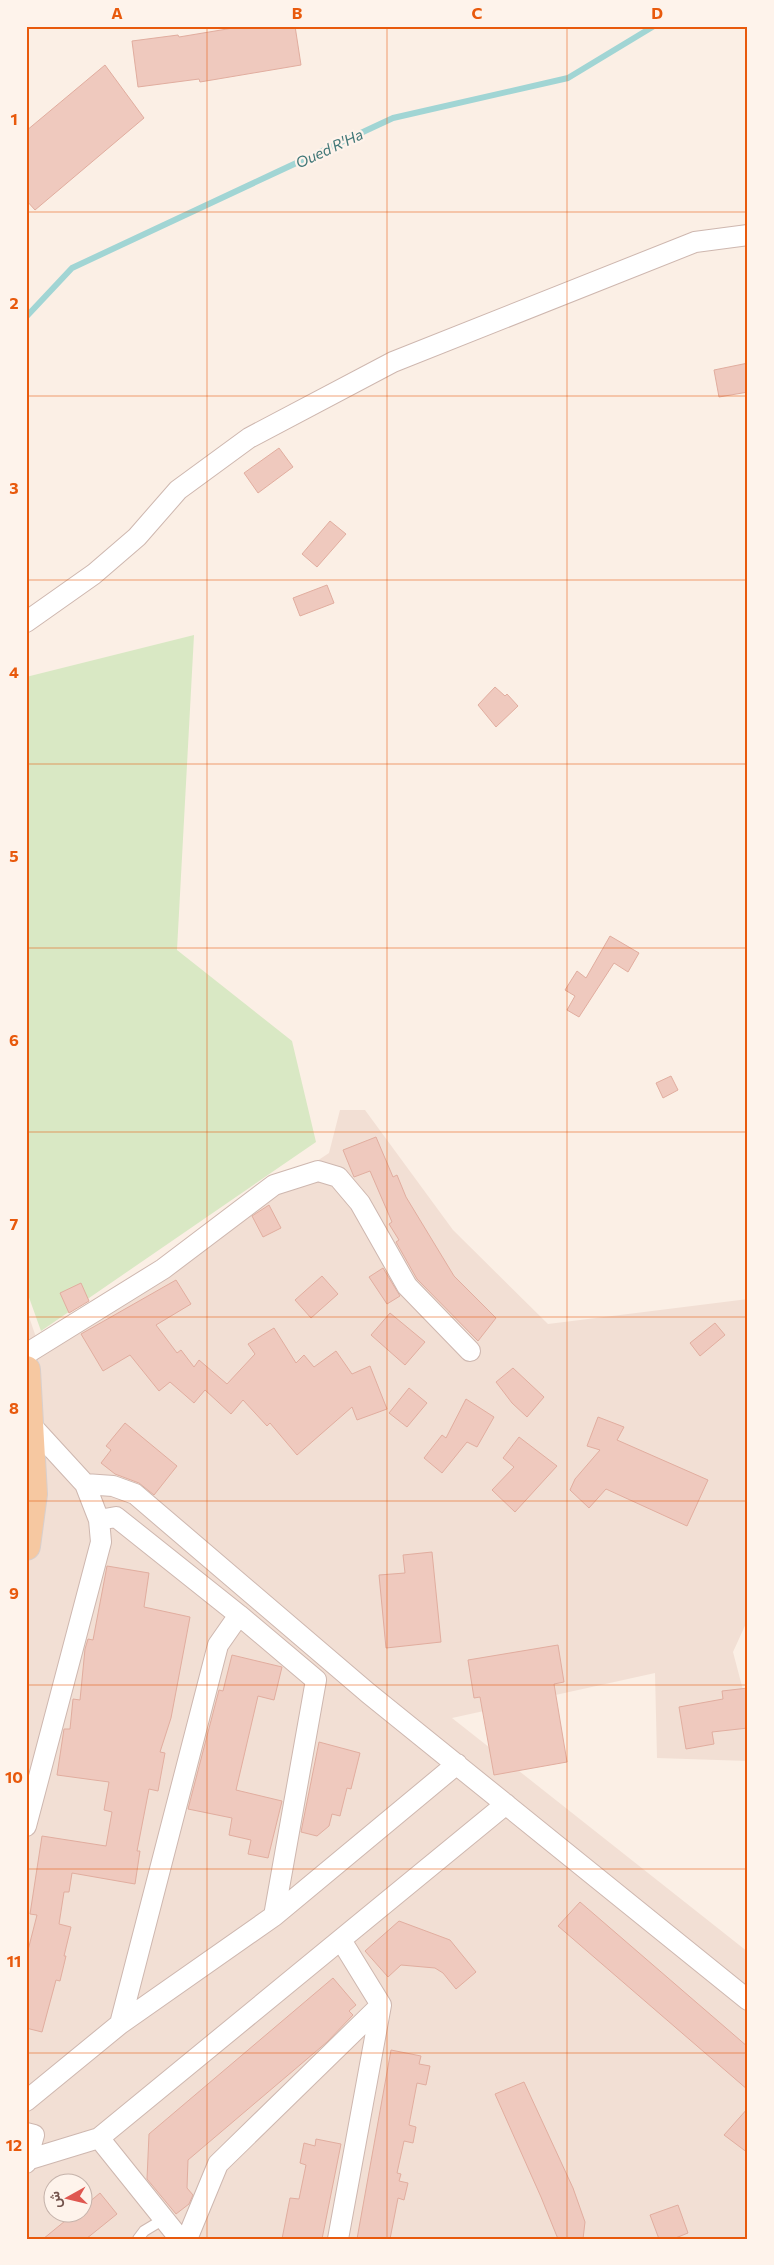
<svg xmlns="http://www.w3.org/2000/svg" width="774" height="2265" font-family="Commissioner,Vazirmatn,sans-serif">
<rect width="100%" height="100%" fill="#fbefe5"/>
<path fill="#f2dfd4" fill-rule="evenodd" d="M 340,1110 L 365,1110 L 453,1230 L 548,1324 L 748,1299 L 748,1619 L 733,1652 L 748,1709 L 748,1761 L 657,1758 L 655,1673 L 452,1718 L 748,1952 L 748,2239 L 26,2239 L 26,1308 L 39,1346 L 329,1153 ZM 52,2182 L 82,2182 L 82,2212 L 52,2212 Z"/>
<path fill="#d9e8c4" d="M 194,635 L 177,950 L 292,1041 L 316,1142 L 41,1331 L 26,1289 L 26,677 Z"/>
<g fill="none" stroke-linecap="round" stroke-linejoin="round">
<path stroke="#a1d5d4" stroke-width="6" d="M 26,317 L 72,268 L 277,172 L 393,118 L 568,78 L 654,26"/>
</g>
<path fill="#efc9be" stroke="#e1ad9f" d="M 245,26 L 295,26 L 301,65 L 200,82 L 199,79 L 138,87 L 132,41 L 178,35 L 179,37 Z
M 105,65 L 144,118 L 35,210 L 26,200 L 26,131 Z
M 748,363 L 748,392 L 719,397 L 714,370 Z
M 279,448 L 293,467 L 258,493 L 244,473 Z
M 330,521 L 346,534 L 317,567 L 302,554 Z
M 327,585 L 334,603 L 300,616 L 293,598 Z
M 495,687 L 505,696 L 507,694 L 518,706 L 496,727 L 478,705 Z
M 610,936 L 639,953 L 628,972 L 614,963 L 579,1017 L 567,1010 L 575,996 L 565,990 L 577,971 L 586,978 Z
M 671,1076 L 678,1090 L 663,1098 L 656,1083 Z
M 376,1137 L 393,1177 L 397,1175 L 406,1197 L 454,1276 L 496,1318 L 478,1341 L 417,1279 L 396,1242 L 399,1240 L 389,1224 L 392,1222 L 370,1171 L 354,1177 L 343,1150 Z
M 269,1205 L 281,1228 L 263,1237 L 252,1216 Z
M 383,1268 L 400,1296 L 387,1304 L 369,1277 Z
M 322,1276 L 338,1294 L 311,1318 L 295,1300 Z
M 176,1280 L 191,1304 L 156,1325 L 177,1353 L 181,1350 L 194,1367 L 199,1360 L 227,1384 L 255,1354 L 248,1344 L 274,1328 L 296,1363 L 304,1355 L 314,1367 L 336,1351 L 352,1374 L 370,1366 L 387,1409 L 357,1420 L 352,1407 L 297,1455 L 270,1423 L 267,1426 L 243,1400 L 231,1414 L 205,1390 L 194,1403 L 170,1382 L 159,1391 L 130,1355 L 103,1371 L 81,1334 Z
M 81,1283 L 89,1301 L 69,1313 L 60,1293 Z
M 390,1313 L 425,1342 L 405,1365 L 371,1335 Z
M 715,1323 L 725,1335 L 700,1356 L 690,1343 Z
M 513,1368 L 544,1397 L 527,1417 L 512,1403 L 496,1382 Z
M 409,1388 L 427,1403 L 407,1427 L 389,1413 Z
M 466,1399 L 494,1417 L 477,1447 L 467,1442 L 442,1473 L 424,1458 L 442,1435 L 446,1438 Z
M 598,1417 L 624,1427 L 617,1440 L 708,1480 L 687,1526 L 606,1489 L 589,1508 L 570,1490 L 575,1479 L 600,1450 L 587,1446 Z
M 125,1423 L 177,1466 L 154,1495 L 139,1483 L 115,1474 L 101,1463 L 111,1450 L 106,1446 Z
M 519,1437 L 557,1466 L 515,1512 L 492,1490 L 514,1467 L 503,1458 Z
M 432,1552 L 441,1642 L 386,1648 L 379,1575 L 405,1573 L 403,1555 Z
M 107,1566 L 149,1573 L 144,1607 L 190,1617 L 171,1718 L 160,1752 L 165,1753 L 158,1791 L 149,1789 L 137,1851 L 140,1851 L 135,1884 L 72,1873 L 69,1892 L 64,1892 L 59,1924 L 71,1927 L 64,1956 L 66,1956 L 60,1981 L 56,1980 L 42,2032 L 26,2028 L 26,1958 L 37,1915 L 30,1914 L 42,1836 L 106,1846 L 112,1812 L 104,1810 L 109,1782 L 57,1775 L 64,1729 L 70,1729 L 73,1699 L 80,1700 L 85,1649 L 88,1639 L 93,1640 Z
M 558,1645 L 564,1682 L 554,1684 L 567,1762 L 494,1775 L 480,1697 L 474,1698 L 468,1660 Z
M 232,1655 L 282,1667 L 274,1700 L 258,1696 L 236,1790 L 282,1801 L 268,1858 L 248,1854 L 251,1840 L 229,1835 L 232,1818 L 188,1809 L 219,1690 L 223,1691 Z
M 748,1688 L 748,1728 L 712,1732 L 714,1744 L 686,1749 L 679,1707 L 723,1699 L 722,1691 Z
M 319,1742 L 360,1753 L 351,1789 L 347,1788 L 340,1816 L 332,1814 L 329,1826 L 317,1836 L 301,1832 Z
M 580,1902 L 748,2047 L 748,2090 L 558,1926 Z
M 399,1921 L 450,1940 L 476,1972 L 456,1989 L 443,1973 L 435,1968 L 401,1965 L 388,1977 L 365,1951 Z
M 333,1978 L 356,2005 L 349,2011 L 353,2015 L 327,2042 L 188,2160 L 187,2188 L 193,2195 L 189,2204 L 176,2214 L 147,2179 L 149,2134 Z
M 391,2050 L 421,2056 L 419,2064 L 430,2066 L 426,2085 L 417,2083 L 409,2125 L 416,2127 L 413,2143 L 404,2141 L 397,2173 L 401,2174 L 399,2181 L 408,2183 L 404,2200 L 398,2198 L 390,2239 L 357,2239 Z
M 524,2082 L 573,2188 L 585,2222 L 583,2239 L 558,2239 L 541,2197 L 495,2094 Z
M 748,2108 L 748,2153 L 724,2135 Z
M 316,2139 L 341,2144 L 322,2239 L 282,2239 L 290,2198 L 299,2199 L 306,2165 L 300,2163 L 304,2143 L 315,2146 Z
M 100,2193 L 117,2214 L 86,2239 L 43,2239 L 76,2212 L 82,2212 L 82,2208 Z
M 678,2205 L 688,2233 L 673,2239 L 659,2239 L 650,2215 Z"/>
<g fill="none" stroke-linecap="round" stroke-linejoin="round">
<g stroke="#ceb7af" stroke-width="12">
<path id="lane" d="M 138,2239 L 144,2231 L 164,2219"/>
</g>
<g stroke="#ceb7af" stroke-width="22">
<path id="street" d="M 26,622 L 94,574 L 137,537 L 178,490 L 249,438 L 393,362 L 695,242 L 748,235
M 26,1354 L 163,1269 L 274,1185 L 318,1171 L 338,1177 L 360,1203 L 407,1286 L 470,1351
M 85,1484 L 113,1486 L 135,1494 L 368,1693 L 748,2000
M 99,1520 L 116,1517 L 239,1615 L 316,1680 L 274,1916
M 26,1826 L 101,1542 L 99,1520 L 85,1484 L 30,1424
M 120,2024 L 218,1645 L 239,1615
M 26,2101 L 120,2024 L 274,1916 L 457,1764
M 26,2133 L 34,2135 L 26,2163
M 99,2138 L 180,2239
M 27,2160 L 99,2138 L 506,1804
M 187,2239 L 218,2164 L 381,2005
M 338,2239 L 381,2005 L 341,1940"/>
</g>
<g stroke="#d8cfcd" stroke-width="30">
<path id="primary" d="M 26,1370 L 33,1494 L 26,1546"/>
</g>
<use href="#lane" stroke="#fff" stroke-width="10"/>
<use href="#street" stroke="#fff" stroke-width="20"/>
<use href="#primary" stroke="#f6c8a1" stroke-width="28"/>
</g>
<path fill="none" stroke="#e8590c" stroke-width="1" stroke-opacity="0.55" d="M 207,26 L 207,2239M 387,26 L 387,2239M 567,26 L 567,2239M 26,212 L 748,212M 26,396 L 748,396M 26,580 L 748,580M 26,764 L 748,764M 26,948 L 748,948M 26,1132 L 748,1132M 26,1317 L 748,1317M 26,1501 L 748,1501M 26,1685 L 748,1685M 26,1869 L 748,1869M 26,2053 L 748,2053"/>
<g text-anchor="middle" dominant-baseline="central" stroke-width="4.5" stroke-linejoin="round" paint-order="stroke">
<g font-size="15" font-style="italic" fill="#407777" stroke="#fef3eb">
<text transform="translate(329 148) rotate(-25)">Oued R'Ha</text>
</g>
</g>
<rect width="774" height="2265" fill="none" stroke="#fef3eb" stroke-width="55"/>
<g transform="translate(68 2198) rotate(262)"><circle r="24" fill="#fef3eb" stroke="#c6b3ab"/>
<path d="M0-4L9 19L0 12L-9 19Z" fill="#df5750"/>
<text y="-8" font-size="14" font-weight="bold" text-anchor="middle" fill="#73534c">ش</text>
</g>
<rect x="28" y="28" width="718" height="2210" fill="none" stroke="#e8590c" stroke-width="2"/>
<g font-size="16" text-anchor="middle" font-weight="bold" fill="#e8590c">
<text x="117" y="19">A</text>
<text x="297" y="19">B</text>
<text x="477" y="19">C</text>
<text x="657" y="19">D</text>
<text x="14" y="125">1</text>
<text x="14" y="309">2</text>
<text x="14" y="494">3</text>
<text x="14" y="678">4</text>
<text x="14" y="862">5</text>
<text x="14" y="1046">6</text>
<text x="14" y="1230">7</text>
<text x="14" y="1414">8</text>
<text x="14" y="1599">9</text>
<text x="14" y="1783">10</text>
<text x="14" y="1967">11</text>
<text x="14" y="2151">12</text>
</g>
</svg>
